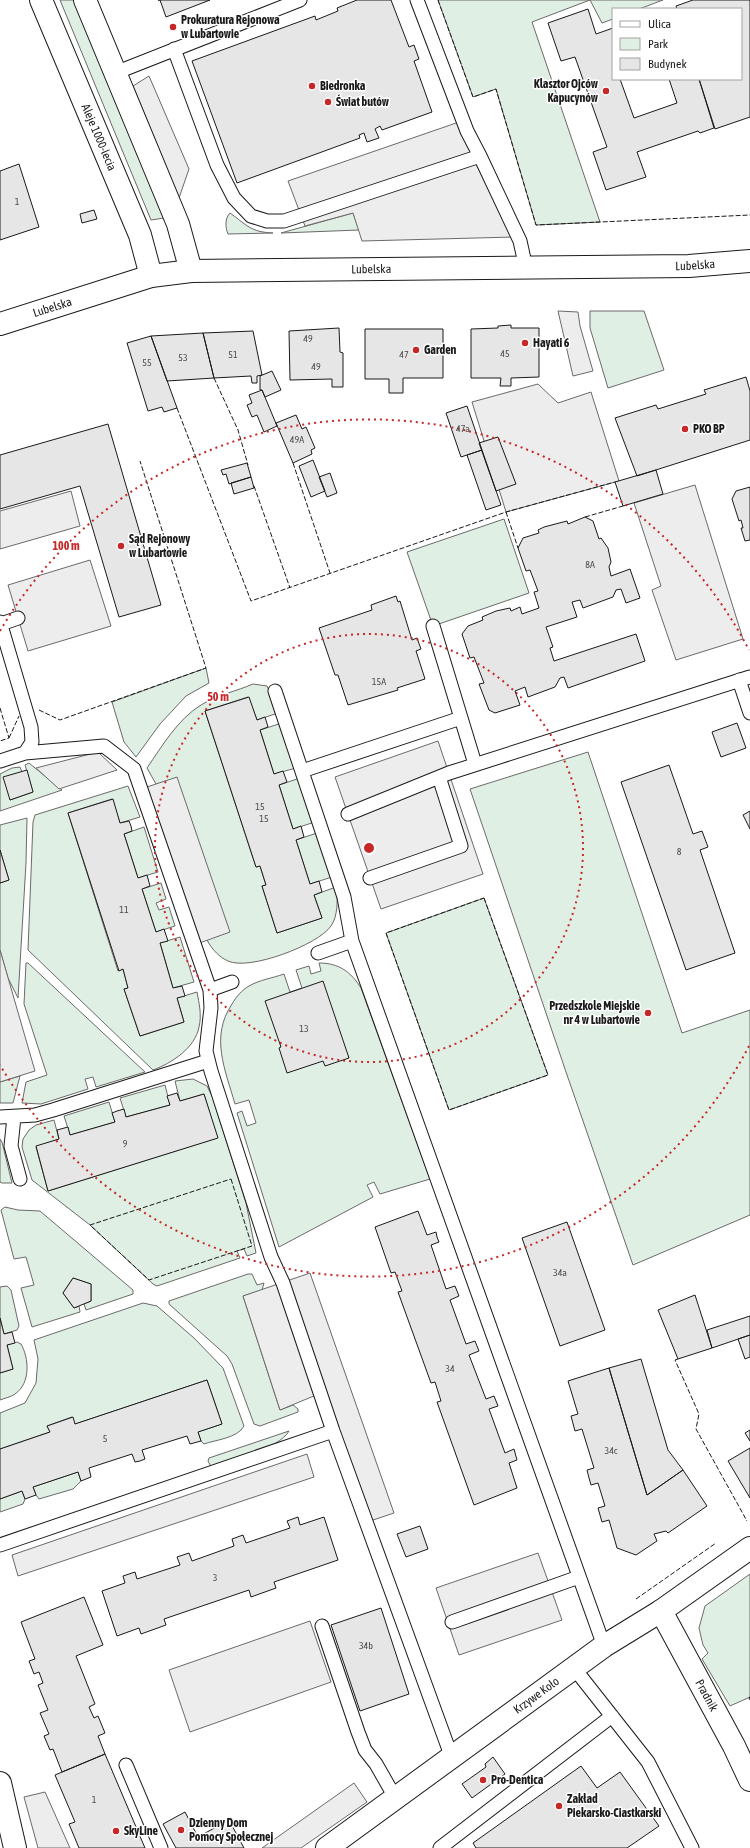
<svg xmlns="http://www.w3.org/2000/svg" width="750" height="1848" font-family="'Asap Condensed',sans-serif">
<rect width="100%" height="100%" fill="#fff"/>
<path fill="#e0efe3" stroke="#6a6a6a" d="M 60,0 L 75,0 L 164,218 L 151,220 Z
M 438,0 L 663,0 L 639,9 L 613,9 L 613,19 L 602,23 L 590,0 L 532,22 L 600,222 L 536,225 L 496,89 L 473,97 Z
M 230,213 C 247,225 250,232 273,233 L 228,234 C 225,227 225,218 230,213 Z
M 353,213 L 359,230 L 281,233 Z
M 590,311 L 644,311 L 664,370 L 608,388 L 590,328 Z
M 504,519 L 529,593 L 433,626 L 407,552 Z
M 206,668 L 209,683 L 186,696 L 160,724 L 136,757 L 124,742 L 112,702 Z
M 253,684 L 267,686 L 278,713 L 257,720 L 248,697 L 205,711 L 256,867 L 260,866 L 266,885 L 262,886 L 277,933 L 322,918 L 314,895 L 336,887 C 338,899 338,916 331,926 C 318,945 249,971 228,961 C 219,957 213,950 208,942 L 160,786 L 156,784 L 147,768 C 162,746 178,719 201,705 C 217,695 237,691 253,684 Z
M 282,723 L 296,768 L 274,774 L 260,730 Z
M 588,752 L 682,1033 L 750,1010 L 750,1215 L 633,1265 L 566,1072 L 470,789 Z
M 29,763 L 62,790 L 0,811 L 0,774 L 12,768 L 20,767 L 22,772 L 10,800 L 33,792 L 25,765 Z
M 300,778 L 315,822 L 293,829 L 279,785 Z
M 128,786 L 140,817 L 120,823 L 112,799 L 68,813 L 118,971 L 123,969 L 128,988 L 124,989 L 140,1036 L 184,1022 L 177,998 L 197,992 C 199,1003 202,1015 199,1027 C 195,1048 172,1063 153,1070 L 28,950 L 33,822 L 35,815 Z
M 27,818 L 26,863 L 18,998 L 8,978 L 0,950 L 0,883 L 9,880 L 0,850 L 0,825 Z
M 144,827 L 158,872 L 138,878 L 124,834 Z
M 317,833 L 332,877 L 310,884 L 296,840 Z
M 161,883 L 166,899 L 156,903 L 159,910 L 169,907 L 175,926 L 156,932 L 142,889 Z
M 484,898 L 548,1075 L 449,1110 L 386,933 Z
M 180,937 L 194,982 L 173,988 L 160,943 Z
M 26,963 L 28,963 L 145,1072 L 96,1087 L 93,1077 L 85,1079 L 88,1089 L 41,1104 L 22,1103 L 26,1082 L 47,1075 L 24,1004 Z
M 319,963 C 339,963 351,972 361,988 L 430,1179 L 380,1194 L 374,1182 L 367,1185 L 373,1197 L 279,1247 L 237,1113 L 242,1111 L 247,1126 L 256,1123 L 249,1100 L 235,1104 C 225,1069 210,1037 232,1004 C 236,997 242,990 249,986 C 259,980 273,978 284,974 L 290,992 L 302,988 L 296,970 L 309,966 L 311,974 L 321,971 Z
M 20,1076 L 13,1103 L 0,1103 L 0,1082 Z
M 193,1079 L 207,1086 L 212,1096 L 246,1203 L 256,1253 L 247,1256 L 244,1249 L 237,1251 L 240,1258 L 157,1286 L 153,1284 L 90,1225 L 32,1180 L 22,1147 L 23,1139 L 29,1130 L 36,1125 L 54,1120 L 59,1139 L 36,1147 L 48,1191 L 217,1138 L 204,1094 L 180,1101 L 175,1081 Z
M 165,1085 L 170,1105 L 126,1117 L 120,1098 Z
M 109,1102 L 115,1122 L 70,1135 L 64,1116 Z
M 0,1139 L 2,1142 L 12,1183 L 2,1183 L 0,1182 Z
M 5,1207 L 18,1210 L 40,1211 L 133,1290 L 133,1294 L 86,1310 L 84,1304 L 91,1301 L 91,1284 L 73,1278 L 63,1293 L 74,1308 L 79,1306 L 80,1312 L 32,1327 L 21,1288 L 34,1285 L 26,1257 L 14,1259 L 1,1210 Z
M 248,1274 L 252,1274 L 257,1285 L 264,1283 L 262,1290 L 243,1296 L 280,1410 L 293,1405 L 298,1409 L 298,1412 L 260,1426 L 254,1424 L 232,1364 L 227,1356 L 169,1304 L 169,1301 Z
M 7,1286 L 11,1290 L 19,1326 L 17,1330 L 4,1334 L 0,1318 L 0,1287 Z
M 143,1303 L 157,1306 L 194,1338 L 223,1368 L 244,1426 C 238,1438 215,1440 204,1444 L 201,1441 L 198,1432 L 222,1424 L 207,1380 L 75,1424 L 72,1417 L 47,1426 L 50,1432 L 0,1449 L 0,1413 L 25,1403 L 36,1383 L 38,1359 L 34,1340 Z
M 17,1342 L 21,1344 C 29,1358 31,1383 15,1394 C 11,1397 5,1398 0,1400 L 0,1373 L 13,1369 L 7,1345 Z
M 289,1431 C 279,1449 231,1460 211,1467 L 208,1461 L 209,1458 Z
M 78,1472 L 81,1481 L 73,1489 L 39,1499 L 36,1495 L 33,1487 Z
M 22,1491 L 25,1499 L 23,1504 L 0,1512 L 0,1499 Z
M 750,1574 L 750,1697 L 730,1706 L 702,1659 L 708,1653 L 703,1645 L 699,1628 L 705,1606 Z"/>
<path fill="#ededed" stroke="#6a6a6a" d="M 149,76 L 189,169 L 179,198 L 133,86 Z
M 459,122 L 514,237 L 362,241 L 353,213 L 305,226 L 288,181 Z
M 558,311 L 578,312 L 580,326 L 593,371 L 573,376 Z
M 538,384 L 558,403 L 591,392 L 619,481 L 506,512 L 472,402 Z
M 695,485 L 743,639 L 676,660 L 652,590 L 661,586 L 634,503 Z
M 71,491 L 80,526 L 0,549 L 0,511 Z
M 90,560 L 111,626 L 28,651 L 8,585 Z
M 438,741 L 483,874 L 381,909 L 335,777 Z
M 98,752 L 117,770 L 59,789 L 36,768 Z
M 177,777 L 230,932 L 194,945 L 141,789 Z
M 0,950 L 35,1071 L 0,1082 Z
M 310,1273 L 394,1513 L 367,1522 L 321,1393 L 280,1410 L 243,1296 Z
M 307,1454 L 314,1477 L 18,1576 L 12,1555 Z
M 538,1553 L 562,1620 L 459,1655 L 436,1588 Z
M 310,1621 L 331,1682 L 190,1732 L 169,1670 Z
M 354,1783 L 367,1802 L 301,1848 L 262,1848 Z
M 45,1792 L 70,1848 L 38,1848 L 24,1797 Z"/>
<path fill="#e6e6e6" stroke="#1a1a1a" d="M 158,0 L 210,0 L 166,17 L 160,0 Z
M 357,0 L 391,0 L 409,47 L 414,45 L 419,59 L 414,61 L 432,112 L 382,130 L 380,126 L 375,129 L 379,138 L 367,142 L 364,133 L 359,135 L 360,138 L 237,183 L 192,61 L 315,16 L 316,20 L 338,11 L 337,8 Z
M 693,0 L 750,0 L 750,117 L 715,129 L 699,79 L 741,79 L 741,9 L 677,9 L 676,6 Z
M 588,9 L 596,34 L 613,28 L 613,79 L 620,79 L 634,118 L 677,103 L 669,79 L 699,79 L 714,128 L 700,133 L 698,131 L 637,152 L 646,177 L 606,190 L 593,152 L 607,147 L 575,57 L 561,61 L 548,23 Z
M 19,164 L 39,227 L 0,240 L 0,171 Z
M 94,210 L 97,219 L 82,223 L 80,214 Z
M 511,325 L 511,328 L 539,328 L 539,377 L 511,378 L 511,386 L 500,386 L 501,378 L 471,378 L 471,329 L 498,328 L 498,326 Z
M 339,328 L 340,352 L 343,353 L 343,387 L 332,387 L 332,379 L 290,380 L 289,331 Z
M 365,329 L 443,329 L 443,378 L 403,378 L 403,393 L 389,393 L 389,379 L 365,379 Z
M 253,331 L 262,375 L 257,376 L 257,383 L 252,383 L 251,376 L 214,378 L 203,333 Z
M 203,333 L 214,378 L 167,381 L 151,336 Z
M 151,336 L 177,408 L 164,412 L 162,407 L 148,411 L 127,343 Z
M 272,371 L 281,390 L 265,397 L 262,390 L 260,390 L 260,376 Z
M 746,377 L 750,391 L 750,440 L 637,476 L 615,418 L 656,405 L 658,409 L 706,394 L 704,390 Z
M 262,390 L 277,426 L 264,432 L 257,415 L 252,417 L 247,405 L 252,403 L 249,395 Z
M 467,406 L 482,450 L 461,457 L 446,413 Z
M 296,415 L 302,429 L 306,427 L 315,448 L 311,450 L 312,454 L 293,463 L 276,423 Z
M 108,424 L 161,605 L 119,617 L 80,486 L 0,509 L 0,455 Z
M 498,437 L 516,484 L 496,491 L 479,443 Z
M 482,450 L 501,505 L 486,510 L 467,455 Z
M 313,460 L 325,491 L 311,497 L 299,466 Z
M 247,463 L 251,477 L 229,484 L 226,474 L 223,475 L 221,470 Z
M 656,470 L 663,494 L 623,506 L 615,482 Z
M 330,473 L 337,493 L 327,497 L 319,477 Z
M 251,477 L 254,488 L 234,494 L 231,483 Z
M 750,487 L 750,540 L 745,541 L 741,528 L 743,528 L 741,520 L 739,521 L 732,499 L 736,491 Z
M 585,517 L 593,521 L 599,539 L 601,538 L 608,548 L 611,562 L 609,567 L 611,576 L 630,569 L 640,598 L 626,603 L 621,589 L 616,590 L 613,597 L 583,608 L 580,600 L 572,602 L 577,617 L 546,627 L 553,647 L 550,648 L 554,661 L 636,634 L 645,661 L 568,688 L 564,677 L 560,678 L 555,687 L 528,697 L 525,687 L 515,691 L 520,705 L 495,713 L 489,710 L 479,684 L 484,683 L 474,657 L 470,658 L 462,634 L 468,626 L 483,620 L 482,617 L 496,611 L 510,608 L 511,611 L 520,607 L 522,614 L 539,608 L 534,592 L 538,591 L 530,570 L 526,571 L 518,548 L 523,538 L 539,533 L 538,530 L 544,527 L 567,521 L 568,524 Z
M 396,596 L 398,602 L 400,601 L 412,640 L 417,638 L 421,649 L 416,651 L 425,679 L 397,688 L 398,690 L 348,705 L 338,675 L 335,675 L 319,628 L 372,610 L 371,605 Z
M 249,697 L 257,720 L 265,717 L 268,727 L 260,730 L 274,774 L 283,771 L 287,782 L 279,785 L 293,829 L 301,826 L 304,837 L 296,840 L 310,884 L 319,881 L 322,892 L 314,895 L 322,918 L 277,933 L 262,886 L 266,885 L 260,866 L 256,867 L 205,711 Z
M 737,723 L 746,748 L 721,757 L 712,732 Z
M 669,765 L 693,834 L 702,831 L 708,847 L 700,850 L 735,953 L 686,970 L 621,782 Z
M 27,770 L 33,792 L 10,800 L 3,777 Z
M 113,799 L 120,823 L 129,821 L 131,826 L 132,831 L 124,834 L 138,878 L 147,875 L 150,886 L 142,889 L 156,932 L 164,929 L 168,941 L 160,943 L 173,988 L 182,986 L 185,996 L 177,998 L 184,1022 L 140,1036 L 124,989 L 128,988 L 123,969 L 119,971 L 68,813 Z
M 750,811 L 750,829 L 743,815 Z
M 0,850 L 9,880 L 0,883 Z
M 323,981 L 349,1058 L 325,1066 L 323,1061 L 287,1073 L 279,1048 L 281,1047 L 265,1001 Z
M 177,1093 L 180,1101 L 204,1094 L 218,1138 L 48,1191 L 36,1146 L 59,1139 L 57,1130 L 68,1127 L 70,1135 L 115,1122 L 112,1113 L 117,1111 L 124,1109 L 126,1117 L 170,1105 L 167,1096 Z
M 418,1211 L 427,1235 L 436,1232 L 437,1237 L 439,1242 L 431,1245 L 446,1289 L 455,1286 L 459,1296 L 450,1300 L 466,1344 L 475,1341 L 479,1351 L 469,1355 L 486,1399 L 494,1396 L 498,1406 L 489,1409 L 505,1453 L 514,1449 L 517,1460 L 509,1463 L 517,1488 L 474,1505 L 437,1402 L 441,1401 L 435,1382 L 431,1383 L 398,1292 L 402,1291 L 395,1272 L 391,1273 L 375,1227 Z
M 567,1222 L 605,1330 L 560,1346 L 522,1238 Z
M 73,1278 L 91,1284 L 91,1301 L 74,1308 L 63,1293 Z
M 695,1295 L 712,1348 L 678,1359 L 658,1310 Z
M 750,1316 L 750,1335 L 712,1348 L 707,1330 Z
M 0,1318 L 4,1334 L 12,1332 L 15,1343 L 7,1345 L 13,1369 L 0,1373 Z
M 750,1335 L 750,1357 L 745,1359 L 738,1339 Z
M 641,1359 L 668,1450 L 683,1470 L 647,1495 L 609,1368 Z
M 609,1368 L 647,1495 L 683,1470 L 707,1506 L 668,1533 L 666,1531 L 654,1534 L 657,1541 L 636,1555 L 617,1548 L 609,1520 L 602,1522 L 598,1508 L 605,1506 L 598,1483 L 591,1485 L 589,1478 L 587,1470 L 594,1468 L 582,1429 L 575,1431 L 571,1416 L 578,1414 L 568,1381 Z
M 207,1380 L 222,1424 L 198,1432 L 201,1441 L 190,1444 L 187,1436 L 142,1450 L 145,1459 L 140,1461 L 135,1462 L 132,1454 L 89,1468 L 91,1477 L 81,1481 L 78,1472 L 33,1487 L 36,1495 L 25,1499 L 22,1491 L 0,1499 L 0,1449 L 50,1432 L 47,1426 L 73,1417 L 75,1424 Z
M 750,1430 L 750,1441 L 745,1433 Z
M 750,1448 L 750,1498 L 728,1461 Z
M 298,1517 L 300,1525 L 324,1517 L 338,1560 L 274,1582 L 276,1588 L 251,1597 L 249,1590 L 164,1619 L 166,1625 L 141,1634 L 139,1628 L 117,1636 L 102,1591 L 125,1583 L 123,1576 L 135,1572 L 137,1579 L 180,1565 L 177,1557 L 189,1553 L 192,1561 L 234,1546 L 232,1539 L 243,1535 L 246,1543 L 290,1528 L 287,1521 Z
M 420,1526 L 428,1549 L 406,1557 L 397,1534 Z
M 84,1597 L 103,1645 L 76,1656 L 95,1704 L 89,1707 L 94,1718 L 98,1716 L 105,1733 L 98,1736 L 105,1754 L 62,1772 L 53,1749 L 50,1750 L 44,1736 L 49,1734 L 40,1713 L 48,1710 L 38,1685 L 43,1683 L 39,1672 L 34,1674 L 29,1661 L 35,1659 L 21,1622 Z
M 381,1608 L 409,1694 L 360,1711 L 331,1625 Z
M 105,1754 L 145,1848 L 79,1848 L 69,1824 L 75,1822 L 55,1775 Z
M 493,1757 L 505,1774 L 472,1798 L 462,1784 L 486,1767 L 485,1764 Z
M 581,1766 L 597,1788 L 620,1772 L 659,1826 L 627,1848 L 476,1848 L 473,1843 Z
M 185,1812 L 198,1837 L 229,1820 L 244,1848 L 176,1848 L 163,1824 Z"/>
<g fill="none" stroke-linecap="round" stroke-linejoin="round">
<g stroke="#1a1a1a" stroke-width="15">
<path id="lane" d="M 417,0 L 467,131 L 480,156
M 174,49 L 217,165 L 234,198 L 251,216 L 267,221 L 284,221 L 480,156 L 520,241 L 526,268
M 115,73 L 300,0
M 0,622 L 31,727 L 32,742 L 25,753
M 1,624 L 18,618
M 433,626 L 475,764
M 739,680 L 750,713
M 275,691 L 344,897 L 352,941 L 604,1646
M 0,761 L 25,753 L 104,746 L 134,769 L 210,990 L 211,1008 L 206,1051 L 211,1071 L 271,1257 L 283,1283 L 333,1431 L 452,1758
M 302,771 L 461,718
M 348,814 L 449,773 L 750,677
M 370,878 L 461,846 L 439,777
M 318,953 L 352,941
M 210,990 L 232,982
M 0,1117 L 35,1115 L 53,1110 L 208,1061
M 14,1117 L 11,1146 L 20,1179
M 0,1545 L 333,1431
M 452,1622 L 579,1577
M 322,1626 L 358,1732 L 365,1750 L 376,1764 L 396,1799
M 574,1668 L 648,1762 L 692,1848
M 126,1765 L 161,1848
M 440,1848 L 612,1716"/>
</g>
<g stroke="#1a1a1a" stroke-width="24">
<g id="street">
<path id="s1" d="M 661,1611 L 734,1746 L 750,1780"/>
<path d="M 0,1783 L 15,1848"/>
<path id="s2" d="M 327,1848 L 604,1646 L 661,1611 L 750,1548"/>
</g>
</g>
<g stroke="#1a1a1a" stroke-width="24">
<g id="secondary">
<path id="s3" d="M 41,0 L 140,235 L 151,276"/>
<path d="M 85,0 L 178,224 L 191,271"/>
<path id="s4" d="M 0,324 L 151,276 L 191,271 L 689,266 L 750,261"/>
</g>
</g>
<use href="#lane" stroke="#fff" stroke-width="13"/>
<use href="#street" stroke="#fff" stroke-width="22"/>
<use href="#secondary" stroke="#fff" stroke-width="22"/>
<path stroke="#1a1a1a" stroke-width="1" stroke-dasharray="5 2" stroke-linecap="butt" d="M 438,0 L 473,97 L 496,89 L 536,225 L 750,215
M 214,378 L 238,430 L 248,465
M 177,408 L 251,601 L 506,512 L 615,482
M 293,463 L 330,573
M 254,486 L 290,588
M 506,512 L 518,548
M 585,517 L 623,506
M 0,708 L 9,738 L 0,741
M 39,710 L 60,720 L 206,668 L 140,461
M 9,738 L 19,716
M 484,898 L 548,1075 L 449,1110 L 386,933 Z
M 231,1179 L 252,1246 L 149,1280 L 90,1225 Z
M 678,1359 L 675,1360 L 699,1414 L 696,1429 L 747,1521
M 636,1599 L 716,1543
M 750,1697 L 749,1698 L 750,1700"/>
</g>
<g fill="none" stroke="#c62828" stroke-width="2" stroke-dasharray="2 4">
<circle cx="369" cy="848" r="214"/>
<path d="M749 1046A428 428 0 0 1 0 1065M0 631A428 428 0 0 1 749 650"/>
</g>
<g fill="#c62828" stroke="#fff" stroke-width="1.5">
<circle cx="173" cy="27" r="4"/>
<circle cx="312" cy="86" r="4"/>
<circle cx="606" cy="91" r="4"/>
<circle cx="328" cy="102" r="4"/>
<circle cx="525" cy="343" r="4"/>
<circle cx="416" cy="350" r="4"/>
<circle cx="685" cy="429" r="4"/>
<circle cx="121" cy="546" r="4"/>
<circle cx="648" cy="1013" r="4"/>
<circle cx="483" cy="1780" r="4"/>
<circle cx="559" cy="1806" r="4"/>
<circle cx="181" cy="1830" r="4"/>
<circle cx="116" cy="1831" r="4"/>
</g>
<g text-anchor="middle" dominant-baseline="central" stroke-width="3" stroke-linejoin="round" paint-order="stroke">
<g font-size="10" fill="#4d4d4d">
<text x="17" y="201">1</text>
<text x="308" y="338">49</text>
<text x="505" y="353">45</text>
<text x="233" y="354">51</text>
<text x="404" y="354">47</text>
<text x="183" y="357">53</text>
<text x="147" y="362">55</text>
<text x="316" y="366">49</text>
<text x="463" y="428">47a</text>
<text x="297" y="439">49A</text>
<text x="590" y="564">8A</text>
<text x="379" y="681">15A</text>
<text x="260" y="806">15</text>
<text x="264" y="818">15</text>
<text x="679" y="851">8</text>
<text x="124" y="909">11</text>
<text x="304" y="1028">13</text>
<text x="125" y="1143">9</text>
<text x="560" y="1272">34a</text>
<text x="450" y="1368">34</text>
<text x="105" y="1438">5</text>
<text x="611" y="1450">34c</text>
<text x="215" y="1577">3</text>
<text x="366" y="1645">34b</text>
<text x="94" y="1799">1</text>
</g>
<g font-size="12" font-weight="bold" fill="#1a1a1a" stroke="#fff" text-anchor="start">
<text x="181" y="20">Prokuratura Rejonowa<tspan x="181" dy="14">w Lubartowie</tspan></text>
<text x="598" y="84" text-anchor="end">Klasztor Ojców<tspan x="598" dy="14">Kapucynów</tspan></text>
<text x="320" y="86">Biedronka</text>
<text x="336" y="102">Świat butów</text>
<text x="533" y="343">Hayati 6</text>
<text x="424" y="350">Garden</text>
<text x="693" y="429">PKO BP</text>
<text x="129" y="539">Sąd Rejonowy<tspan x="129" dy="14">w Lubartowie</tspan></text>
<text x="640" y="1006" text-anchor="end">Przedszkole Miejskie<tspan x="640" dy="14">nr 4 w Lubartowie</tspan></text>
<text x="491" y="1780">Pro-Dentica</text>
<text x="567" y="1799">Zakład<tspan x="567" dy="14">Piekarsko-Ciastkarski</tspan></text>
<text x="189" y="1823">Dzienny Dom<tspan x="189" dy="14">Pomocy Społecznej</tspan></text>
<text x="124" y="1831">SkyLine</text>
</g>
<g font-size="12" fill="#1a1a1a" stroke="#fff">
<text stroke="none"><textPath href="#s3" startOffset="149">Aleje 1000-lecia</textPath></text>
<text stroke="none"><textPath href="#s4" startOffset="703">Lubelska</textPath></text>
<text stroke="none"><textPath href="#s4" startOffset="379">Lubelska</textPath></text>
<text stroke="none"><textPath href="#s4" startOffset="55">Lubelska</textPath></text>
<text stroke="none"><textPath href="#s1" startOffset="96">Pradnik</textPath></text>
<text stroke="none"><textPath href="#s2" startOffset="259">Krzywe Koło</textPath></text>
</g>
</g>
<circle cx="369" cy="848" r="6" fill="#c62828" stroke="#fff" stroke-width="2"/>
<g font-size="12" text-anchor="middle" font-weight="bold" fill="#c62828" stroke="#fff" stroke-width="3" stroke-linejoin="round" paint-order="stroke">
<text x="66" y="550">100 m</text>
<text x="218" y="701">50 m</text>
</g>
<rect x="612" y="8" width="130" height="72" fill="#ffffff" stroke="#a3a3a3"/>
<rect x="620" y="21" width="20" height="6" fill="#ffffff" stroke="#a3a3a3"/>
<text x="648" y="28" font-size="12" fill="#1a1a1a">Ulica</text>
<rect x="620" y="38" width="20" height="12" fill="#e0efe3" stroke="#a3a3a3"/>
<text x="648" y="48" font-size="12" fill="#1a1a1a">Park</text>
<rect x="620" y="58" width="20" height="12" fill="#e6e6e6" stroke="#a3a3a3"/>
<text x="648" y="68" font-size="12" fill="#1a1a1a">Budynek</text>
</svg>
